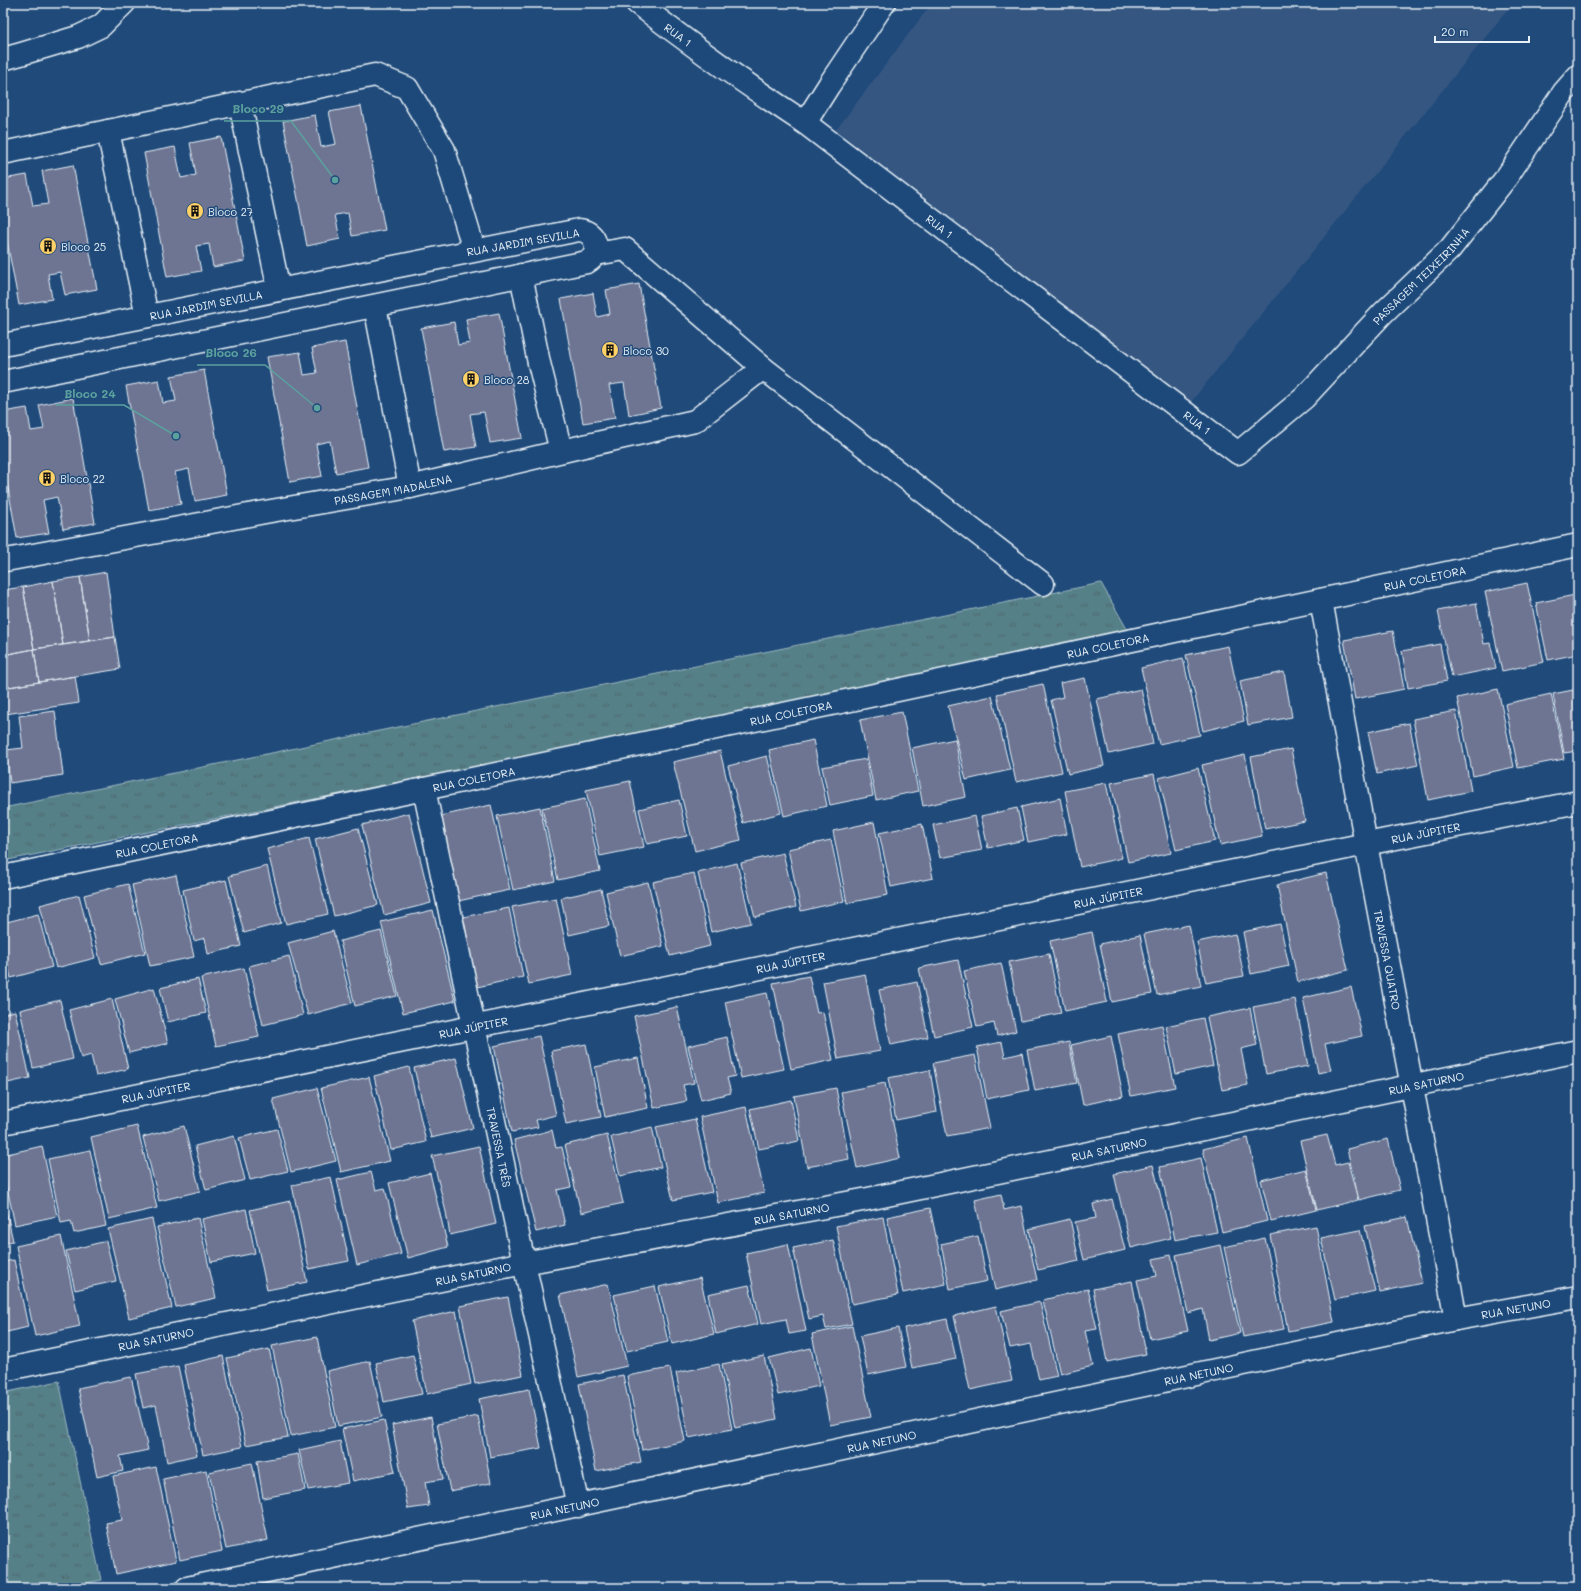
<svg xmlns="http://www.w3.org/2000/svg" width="1581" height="1591" font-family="Mali,sans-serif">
<defs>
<pattern id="grass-tufts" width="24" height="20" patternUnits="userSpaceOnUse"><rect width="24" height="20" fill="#558088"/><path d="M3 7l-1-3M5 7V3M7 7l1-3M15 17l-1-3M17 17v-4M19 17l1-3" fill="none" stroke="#4e676c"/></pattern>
</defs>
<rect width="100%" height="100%" fill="#1f4a7a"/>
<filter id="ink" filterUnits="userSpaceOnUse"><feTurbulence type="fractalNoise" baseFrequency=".025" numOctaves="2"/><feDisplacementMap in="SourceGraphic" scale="8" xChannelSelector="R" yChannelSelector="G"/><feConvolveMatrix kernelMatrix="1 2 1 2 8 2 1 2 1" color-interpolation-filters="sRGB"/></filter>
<g filter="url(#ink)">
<path fill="#365781" d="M 932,3 L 1513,3 L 1191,402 L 836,130 Z"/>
<path fill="url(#grass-tufts)" stroke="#9eb8c0" d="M 1101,583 L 1131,636 L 3,861 L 3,808 Z
M 59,1381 L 101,1580 L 65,1588 L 3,1588 L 3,1393 Z"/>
<path fill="#6d7492" stroke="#e8f1f8" d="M 361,106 L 385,230 L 352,236 L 348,213 L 335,215 L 340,239 L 307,246 L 283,121 L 315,115 L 321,147 L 336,144 L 329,112 Z
M 221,137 L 245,261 L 213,267 L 209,244 L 196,246 L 201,271 L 167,277 L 144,153 L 175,147 L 181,178 L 196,175 L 190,143 Z
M 73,165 L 97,289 L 65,295 L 60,272 L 48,274 L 52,299 L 19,305 L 3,220 L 3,179 L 27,175 L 33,206 L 48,204 L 42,171 Z
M 639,284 L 661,408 L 629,415 L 624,383 L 609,385 L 615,418 L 583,423 L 561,299 L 593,293 L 597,317 L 610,314 L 606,290 Z
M 499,313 L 522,438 L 490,443 L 484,412 L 470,414 L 476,447 L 444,452 L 421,328 L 454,322 L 458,345 L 470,343 L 466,319 Z
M 345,342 L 368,467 L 336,473 L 330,441 L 316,444 L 322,476 L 290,482 L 267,357 L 300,352 L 304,375 L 317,373 L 312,348 Z
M 204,370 L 227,495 L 195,501 L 189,469 L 175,472 L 181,504 L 149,510 L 126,386 L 159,380 L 163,403 L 176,401 L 171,376 Z
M 73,398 L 95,523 L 63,529 L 57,497 L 43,500 L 49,533 L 17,538 L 3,460 L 3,412 L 27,408 L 31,431 L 44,429 L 39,405 Z
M 106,572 L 115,637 L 90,641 L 80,577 Z
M 80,577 L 90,641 L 63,645 L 53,581 Z
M 53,581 L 63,645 L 34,649 L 23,587 Z
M 1527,583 L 1544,662 L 1502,671 L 1485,592 Z
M 23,587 L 34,649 L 3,655 L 3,590 Z
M 1575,595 L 1578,610 L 1578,654 L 1548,660 L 1536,603 Z
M 1476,603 L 1484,644 L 1490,643 L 1496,668 L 1452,677 L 1438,611 Z
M 1393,631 L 1404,689 L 1355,699 L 1344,640 Z
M 115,637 L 120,669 L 39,682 L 34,649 Z
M 1440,644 L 1447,681 L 1408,688 L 1402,651 Z
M 1228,646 L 1244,721 L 1203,731 L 1186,655 Z
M 34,649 L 39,682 L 3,688 L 3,655 Z
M 1183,658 L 1200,735 L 1159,744 L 1141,668 Z
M 1284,672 L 1292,717 L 1248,725 L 1240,681 Z
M 75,676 L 79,703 L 5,714 L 3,688 Z
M 1085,678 L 1104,766 L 1068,774 L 1051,700 L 1063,697 L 1060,683 Z
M 1043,684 L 1062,772 L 1016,782 L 997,694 Z
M 1141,689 L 1153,744 L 1109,754 L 1097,699 Z
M 1498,689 L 1514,767 L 1473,776 L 1457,698 Z
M 1578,689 L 1578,751 L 1564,753 L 1553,694 Z
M 1551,694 L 1564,759 L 1518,768 L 1505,704 Z
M 992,696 L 1010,770 L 966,780 L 948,706 Z
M 55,711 L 63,775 L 10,783 L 6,750 L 23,748 L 19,716 Z
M 1456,711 L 1471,791 L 1428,800 L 1413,719 Z
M 902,712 L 918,791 L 876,800 L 860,720 Z
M 1409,723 L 1418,765 L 1377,774 L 1368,732 Z
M 955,739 L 966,797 L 923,806 L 912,748 Z
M 813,740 L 827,806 L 784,816 L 769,750 Z
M 1291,749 L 1305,821 L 1265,829 L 1251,757 Z
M 720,751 L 741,840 L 695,851 L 673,762 Z
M 1245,755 L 1262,836 L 1220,845 L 1202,765 Z
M 767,756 L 781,813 L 743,823 L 728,766 Z
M 866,759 L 873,796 L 830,805 L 822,767 Z
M 1198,768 L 1215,841 L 1176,850 L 1159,778 Z
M 1154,774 L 1171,853 L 1128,862 L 1111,783 Z
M 630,781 L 644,847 L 600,856 L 586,790 Z
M 1106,783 L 1122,858 L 1080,867 L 1065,791 Z
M 1060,798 L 1067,834 L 1028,842 L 1021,807 Z
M 585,799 L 600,871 L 558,880 L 542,808 Z
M 679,800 L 687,836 L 647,844 L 639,809 Z
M 491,805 L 510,890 L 458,901 L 440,816 Z
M 540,807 L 555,881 L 513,890 L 497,816 Z
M 1017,808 L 1024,840 L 988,848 L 981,816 Z
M 409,813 L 431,903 L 384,915 L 362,825 Z
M 975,816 L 982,850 L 940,858 L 933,825 Z
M 874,822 L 888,895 L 847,903 L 833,831 Z
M 922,824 L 933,878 L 891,887 L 879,833 Z
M 358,828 L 378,905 L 334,916 L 315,839 Z
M 309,838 L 328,914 L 286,924 L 267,849 Z
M 831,840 L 844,901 L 801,911 L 788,849 Z
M 783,853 L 796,907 L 755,917 L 741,863 Z
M 737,863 L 751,923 L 711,932 L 698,873 Z
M 267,866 L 281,923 L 244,933 L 229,876 Z
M 694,873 L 710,946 L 670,956 L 653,882 Z
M 1326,873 L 1348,970 L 1298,982 L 1277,885 Z
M 176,875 L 194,957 L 150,966 L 132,885 Z
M 226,880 L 241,946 L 208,954 L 205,938 L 194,941 L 183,890 Z
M 648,882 L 663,946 L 620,956 L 606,892 Z
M 128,884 L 145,953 L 101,964 L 84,895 Z
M 601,889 L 609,926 L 569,935 L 561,898 Z
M 79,895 L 95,958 L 56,968 L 40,905 Z
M 556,898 L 572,975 L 529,984 L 512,907 Z
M 509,908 L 523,977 L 477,987 L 463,917 Z
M 433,910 L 455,1001 L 403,1013 L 381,922 Z
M 38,914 L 52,967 L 11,978 L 3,947 L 3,923 Z
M 1280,924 L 1289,966 L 1251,974 L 1243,932 Z
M 1189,925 L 1201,986 L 1157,995 L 1144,934 Z
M 333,931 L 352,1003 L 308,1015 L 288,943 Z
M 381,931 L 397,996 L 355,1006 L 340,941 Z
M 1092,932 L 1107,1002 L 1065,1011 L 1050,941 Z
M 1235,934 L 1244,976 L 1206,983 L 1197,942 Z
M 1140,935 L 1152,994 L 1112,1002 L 1100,944 Z
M 1049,954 L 1061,1013 L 1021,1021 L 1009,962 Z
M 3,956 L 10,982 L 3,984 Z
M 289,956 L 303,1015 L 263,1025 L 249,966 Z
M 958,960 L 973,1027 L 934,1036 L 919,968 Z
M 1001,963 L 1016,1031 L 997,1036 L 994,1023 L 977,1027 L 964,971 Z
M 244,968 L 259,1037 L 216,1046 L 201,978 Z
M 865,974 L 880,1051 L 838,1059 L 823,982 Z
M 809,976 L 817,1013 L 823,1012 L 833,1060 L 791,1069 L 773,983 Z
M 198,979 L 206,1013 L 168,1022 L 160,988 Z
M 917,982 L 928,1037 L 891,1045 L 879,990 Z
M 1351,987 L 1362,1036 L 1325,1044 L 1331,1070 L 1318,1073 L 1303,998 Z
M 154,988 L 168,1043 L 129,1053 L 115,999 Z
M 767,993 L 784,1069 L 741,1078 L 725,1002 Z
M 112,999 L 128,1069 L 96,1076 L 91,1055 L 81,1058 L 69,1010 Z
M 1295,999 L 1308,1066 L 1266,1074 L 1253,1007 Z
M 60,1000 L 73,1059 L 33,1068 L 20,1010 Z
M 677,1007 L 694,1083 L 683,1085 L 687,1101 L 654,1108 L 634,1016 Z
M 1250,1008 L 1257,1045 L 1241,1049 L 1248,1085 L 1222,1090 L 1207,1017 Z
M 15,1011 L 30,1078 L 3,1084 L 3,1014 Z
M 1203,1018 L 1213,1066 L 1176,1074 L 1166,1026 Z
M 1162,1025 L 1175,1087 L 1131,1096 L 1118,1034 Z
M 539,1036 L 556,1115 L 536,1120 L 538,1127 L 512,1132 L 494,1046 Z
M 1111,1036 L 1123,1096 L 1083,1105 L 1071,1045 Z
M 727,1037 L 735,1076 L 727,1078 L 731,1093 L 701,1100 L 688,1046 Z
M 1002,1042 L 1005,1057 L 1022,1053 L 1029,1090 L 987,1099 L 977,1047 Z
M 1069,1042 L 1077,1083 L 1035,1091 L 1027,1050 Z
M 586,1044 L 601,1117 L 566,1124 L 551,1051 Z
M 975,1055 L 990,1128 L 947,1136 L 933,1063 Z
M 456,1058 L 473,1128 L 431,1138 L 414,1068 Z
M 638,1058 L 648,1108 L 605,1117 L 595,1067 Z
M 409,1067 L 426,1142 L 391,1150 L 374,1076 Z
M 930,1070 L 937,1112 L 896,1120 L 888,1078 Z
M 369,1077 L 390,1161 L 341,1172 L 321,1088 Z
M 885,1083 L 900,1158 L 857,1168 L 841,1092 Z
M 317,1088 L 336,1161 L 291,1172 L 273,1099 Z
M 836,1088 L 849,1159 L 807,1167 L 794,1096 Z
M 791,1100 L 799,1141 L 759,1149 L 750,1109 Z
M 746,1107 L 764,1193 L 718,1203 L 700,1117 Z
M 695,1119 L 712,1192 L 673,1200 L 656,1127 Z
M 137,1126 L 157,1208 L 109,1219 L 91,1137 Z
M 184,1126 L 200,1191 L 159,1201 L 143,1137 Z
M 652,1127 L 661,1167 L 620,1176 L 611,1137 Z
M 277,1129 L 288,1171 L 250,1180 L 239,1138 Z
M 552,1130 L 556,1148 L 562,1147 L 571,1187 L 557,1190 L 565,1225 L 536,1232 L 514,1140 Z
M 607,1135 L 623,1203 L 581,1213 L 565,1145 Z
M 1327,1135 L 1335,1165 L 1348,1162 L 1358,1200 L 1317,1210 L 1300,1141 Z
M 234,1136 L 245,1180 L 206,1190 L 195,1146 Z
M 1248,1138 L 1267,1221 L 1222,1232 L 1203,1149 Z
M 1388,1139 L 1400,1190 L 1359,1200 L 1347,1149 Z
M 42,1146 L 57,1216 L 15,1225 L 3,1169 L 3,1155 Z
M 479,1146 L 496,1224 L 450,1235 L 446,1212 L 432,1156 Z
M 90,1150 L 106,1226 L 74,1233 L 71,1221 L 61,1223 L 48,1159 Z
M 1201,1158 L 1217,1232 L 1175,1240 L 1160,1167 Z
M 1153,1165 L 1171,1238 L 1131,1248 L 1114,1174 Z
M 1306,1169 L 1316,1210 L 1271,1221 L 1261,1180 Z
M 371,1172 L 376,1190 L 385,1188 L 401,1254 L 357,1265 L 337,1180 Z
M 430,1173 L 448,1247 L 408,1258 L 389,1183 Z
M 331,1177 L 349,1261 L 309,1269 L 292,1185 Z
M 1001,1194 L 1004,1210 L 1021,1206 L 1037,1280 L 995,1290 L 975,1200 Z
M 3,1196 L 13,1241 L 3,1243 Z
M 1112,1199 L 1125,1250 L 1084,1260 L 1075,1222 L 1096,1218 L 1093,1204 Z
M 290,1201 L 307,1282 L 267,1290 L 250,1210 Z
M 930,1208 L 946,1284 L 903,1293 L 887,1217 Z
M 246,1209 L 255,1253 L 211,1262 L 202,1219 Z
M 883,1217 L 898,1295 L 852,1304 L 836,1226 Z
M 1407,1217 L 1422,1283 L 1380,1292 L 1365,1226 Z
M 198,1218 L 216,1298 L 176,1307 L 157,1227 Z
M 152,1219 L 172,1308 L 129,1318 L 108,1229 Z
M 1070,1219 L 1079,1261 L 1038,1270 L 1029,1229 Z
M 1316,1226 L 1334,1322 L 1288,1331 L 1270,1235 Z
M 1360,1230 L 1375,1291 L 1335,1300 L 1321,1238 Z
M 61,1236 L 80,1326 L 35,1336 L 16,1246 Z
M 978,1236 L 987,1281 L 950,1289 L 941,1244 Z
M 1265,1238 L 1284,1329 L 1243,1337 L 1224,1247 Z
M 833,1240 L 852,1324 L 826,1329 L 823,1316 L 809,1319 L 793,1248 Z
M 106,1241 L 116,1281 L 75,1290 L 66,1251 Z
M 788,1244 L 806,1331 L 789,1334 L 786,1319 L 761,1324 L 746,1253 Z
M 1220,1245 L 1240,1333 L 1209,1340 L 1203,1309 L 1188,1313 L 1176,1255 Z
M 1171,1255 L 1188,1331 L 1150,1339 L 1137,1280 L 1157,1276 L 1153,1259 Z
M 14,1260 L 28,1327 L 3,1333 L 3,1262 Z
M 700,1278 L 714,1334 L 672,1344 L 659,1287 Z
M 1132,1281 L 1146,1354 L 1107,1362 L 1093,1289 Z
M 608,1284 L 627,1366 L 578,1377 L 560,1295 Z
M 749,1285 L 758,1324 L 716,1334 L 708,1294 Z
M 655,1286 L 668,1342 L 627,1351 L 614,1295 Z
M 1088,1289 L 1097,1329 L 1085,1331 L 1093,1366 L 1060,1374 L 1043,1300 Z
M 508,1297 L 523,1375 L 475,1384 L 460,1306 Z
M 1040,1302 L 1057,1376 L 1039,1380 L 1031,1344 L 1010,1348 L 1001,1311 Z
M 996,1306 L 1012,1381 L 970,1390 L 954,1316 Z
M 456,1311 L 471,1384 L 427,1394 L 412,1321 Z
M 947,1319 L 956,1359 L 912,1368 L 904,1328 Z
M 852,1326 L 871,1417 L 830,1425 L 812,1334 Z
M 898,1328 L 906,1367 L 868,1375 L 860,1336 Z
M 317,1337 L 335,1427 L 291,1436 L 272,1346 Z
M 811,1348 L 819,1386 L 778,1395 L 769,1358 Z
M 269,1349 L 288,1437 L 246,1445 L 227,1358 Z
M 413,1355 L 422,1394 L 384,1402 L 376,1363 Z
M 223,1356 L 242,1447 L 203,1455 L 184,1365 Z
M 764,1356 L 777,1419 L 735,1428 L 722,1364 Z
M 370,1361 L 382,1417 L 338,1426 L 327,1371 Z
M 719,1364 L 732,1429 L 689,1438 L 676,1373 Z
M 178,1366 L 197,1455 L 167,1462 L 156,1405 L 143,1408 L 136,1374 Z
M 670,1368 L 685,1441 L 642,1450 L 627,1376 Z
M 623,1375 L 641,1462 L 596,1471 L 579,1384 Z
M 131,1377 L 148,1450 L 120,1456 L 123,1471 L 97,1477 L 78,1388 Z
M 529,1389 L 541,1448 L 490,1457 L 479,1399 Z
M 478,1416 L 491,1483 L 450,1491 L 437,1424 Z
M 431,1417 L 443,1479 L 425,1482 L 429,1506 L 408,1509 L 392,1425 Z
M 384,1420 L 395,1472 L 353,1481 L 342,1429 Z
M 340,1441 L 348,1483 L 308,1490 L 299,1450 Z
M 298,1454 L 305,1490 L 263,1498 L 257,1461 Z
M 252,1463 L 268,1540 L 226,1549 L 209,1472 Z
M 156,1467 L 176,1561 L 116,1574 L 106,1523 L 122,1520 L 113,1476 Z
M 206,1470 L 222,1551 L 180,1560 L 163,1479 Z"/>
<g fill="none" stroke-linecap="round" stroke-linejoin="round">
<g stroke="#e8f1f8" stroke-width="25">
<g id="minor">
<path id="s1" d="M 637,3 C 691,45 747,85 805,123 L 1238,453 L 1304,398 L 1383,313 L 1450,249 L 1506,178 L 1564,92 L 1578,76"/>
<path d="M 3,59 L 21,54 L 78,37 L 101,26 L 124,3"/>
<path d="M 240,103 L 279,290"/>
<path d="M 805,123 L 829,85 L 884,3"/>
<path d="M 108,131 L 147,316"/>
<path d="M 3,153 L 375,75 L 407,88 L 444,150 L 474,250"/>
<path d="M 596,254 L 625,249 L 763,368 L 1043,584"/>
<path d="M 521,275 L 539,363 L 561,451"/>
<path d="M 375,306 L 410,487"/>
<path id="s2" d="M 3,345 L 579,230 C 596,231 603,253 587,262 L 3,382"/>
<path id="s3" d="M 3,558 L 6,560 L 265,512 L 410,487 L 584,446 L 695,421 L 763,368"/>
<path id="s4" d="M 1321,600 L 1366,844 L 1456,1319"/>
<path id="s5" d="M 424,789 L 524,1263 L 578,1506"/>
<path id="s6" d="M 3,877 L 865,697 L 1578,545"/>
<path id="s7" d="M 3,1123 L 1366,844 L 1578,802"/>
<path id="s8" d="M 3,1370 L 524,1263 L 868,1199 L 1578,1051"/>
<path id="s9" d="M 187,1588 L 1456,1319 L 1578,1297"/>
</g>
</g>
<use href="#minor" stroke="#1f4a7a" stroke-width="22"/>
</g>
</g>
<defs>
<g id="building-disc" transform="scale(0.9)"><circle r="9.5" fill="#ffd166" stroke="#1f4a7a"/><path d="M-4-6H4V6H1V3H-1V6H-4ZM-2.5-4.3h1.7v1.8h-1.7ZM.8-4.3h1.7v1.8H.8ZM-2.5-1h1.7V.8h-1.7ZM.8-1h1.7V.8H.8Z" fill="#111"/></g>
</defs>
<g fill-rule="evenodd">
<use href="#building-disc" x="195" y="211"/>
<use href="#building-disc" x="48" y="246"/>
<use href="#building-disc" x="610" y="350"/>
<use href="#building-disc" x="471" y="379"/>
<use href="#building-disc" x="47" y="478"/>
</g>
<g text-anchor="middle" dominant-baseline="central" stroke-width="3" stroke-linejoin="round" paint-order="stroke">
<g font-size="11" fill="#e8f1f8" stroke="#1f4a7a">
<text stroke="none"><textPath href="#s1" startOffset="52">RUA 1</textPath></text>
<text stroke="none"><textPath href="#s1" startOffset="376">RUA 1</textPath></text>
<text transform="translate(523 242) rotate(-10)">RUA JARDIM SEVILLA</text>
<text stroke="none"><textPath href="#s1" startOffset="1006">PASSAGEM TEIXEIRINHA</textPath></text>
<text stroke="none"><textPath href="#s2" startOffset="207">RUA JARDIM SEVILLA</textPath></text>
<text stroke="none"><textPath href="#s1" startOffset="700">RUA 1</textPath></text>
<text stroke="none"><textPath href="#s3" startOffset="397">PASSAGEM MADALENA</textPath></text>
<text stroke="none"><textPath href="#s6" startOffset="1453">RUA COLETORA</textPath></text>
<text stroke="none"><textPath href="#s6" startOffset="1129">RUA COLETORA</textPath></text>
<text stroke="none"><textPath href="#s6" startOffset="805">RUA COLETORA</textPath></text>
<text stroke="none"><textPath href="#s6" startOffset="481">RUA COLETORA</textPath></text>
<text stroke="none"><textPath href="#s7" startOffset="1452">RUA JÚPITER</textPath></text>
<text stroke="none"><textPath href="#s6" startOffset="157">RUA COLETORA</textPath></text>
<text stroke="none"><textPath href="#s7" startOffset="1128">RUA JÚPITER</textPath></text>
<text stroke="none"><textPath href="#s4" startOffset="366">TRAVESSA QUATRO</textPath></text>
<text stroke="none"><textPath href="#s7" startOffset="804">RUA JÚPITER</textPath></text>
<text stroke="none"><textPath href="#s7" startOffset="480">RUA JÚPITER</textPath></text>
<text stroke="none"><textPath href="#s8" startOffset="1452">RUA SATURNO</textPath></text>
<text stroke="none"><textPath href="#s7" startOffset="156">RUA JÚPITER</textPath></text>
<text stroke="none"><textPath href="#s5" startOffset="366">TRAVESSA TRÊS</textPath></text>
<text stroke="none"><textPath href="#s8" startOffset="1128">RUA SATURNO</textPath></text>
<text stroke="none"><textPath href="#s8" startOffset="804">RUA SATURNO</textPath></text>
<text stroke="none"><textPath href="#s8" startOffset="480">RUA SATURNO</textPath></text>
<text stroke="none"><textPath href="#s9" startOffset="1358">RUA NETUNO</textPath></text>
<text stroke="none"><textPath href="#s8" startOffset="156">RUA SATURNO</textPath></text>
<text stroke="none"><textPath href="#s9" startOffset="1034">RUA NETUNO</textPath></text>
<text stroke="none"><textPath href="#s9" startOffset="710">RUA NETUNO</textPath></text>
<text stroke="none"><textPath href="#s9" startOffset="386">RUA NETUNO</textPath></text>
</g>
<g font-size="11" fill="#e8f1f8" stroke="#1f4a7a" text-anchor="start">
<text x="208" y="211">Bloco 27</text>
<text x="61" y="246">Bloco 25</text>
<text x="623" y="350">Bloco 30</text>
<text x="484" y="379">Bloco 28</text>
<text x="60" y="478">Bloco 22</text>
</g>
</g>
<path fill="none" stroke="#5ba19e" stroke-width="1.5" d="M335 180L291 121H224M317 408L265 365H197M176 436L124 405H56"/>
<g fill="#5ba19e" stroke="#1f4a7a" stroke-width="1.5">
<circle cx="335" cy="180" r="4"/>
<circle cx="317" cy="408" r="4"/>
<circle cx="176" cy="436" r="4"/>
</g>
<g font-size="12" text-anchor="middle" font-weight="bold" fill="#5ba19e" stroke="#1f4a7a" stroke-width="3" stroke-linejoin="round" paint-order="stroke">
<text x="258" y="113">Bloco 29</text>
<text x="231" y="357">Bloco 26</text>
<text x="90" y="398">Bloco 24</text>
</g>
<rect width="1581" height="1591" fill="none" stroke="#1f4a7a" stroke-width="16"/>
<rect x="8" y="8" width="1565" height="1575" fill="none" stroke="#e8f1f8" stroke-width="1.5" filter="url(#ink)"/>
<path d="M1435 36v6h94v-6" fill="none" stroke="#e8f1f8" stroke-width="2"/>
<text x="1441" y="36" font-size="12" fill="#e8f1f8" stroke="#1f4a7a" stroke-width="3" paint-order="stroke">20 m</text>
</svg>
